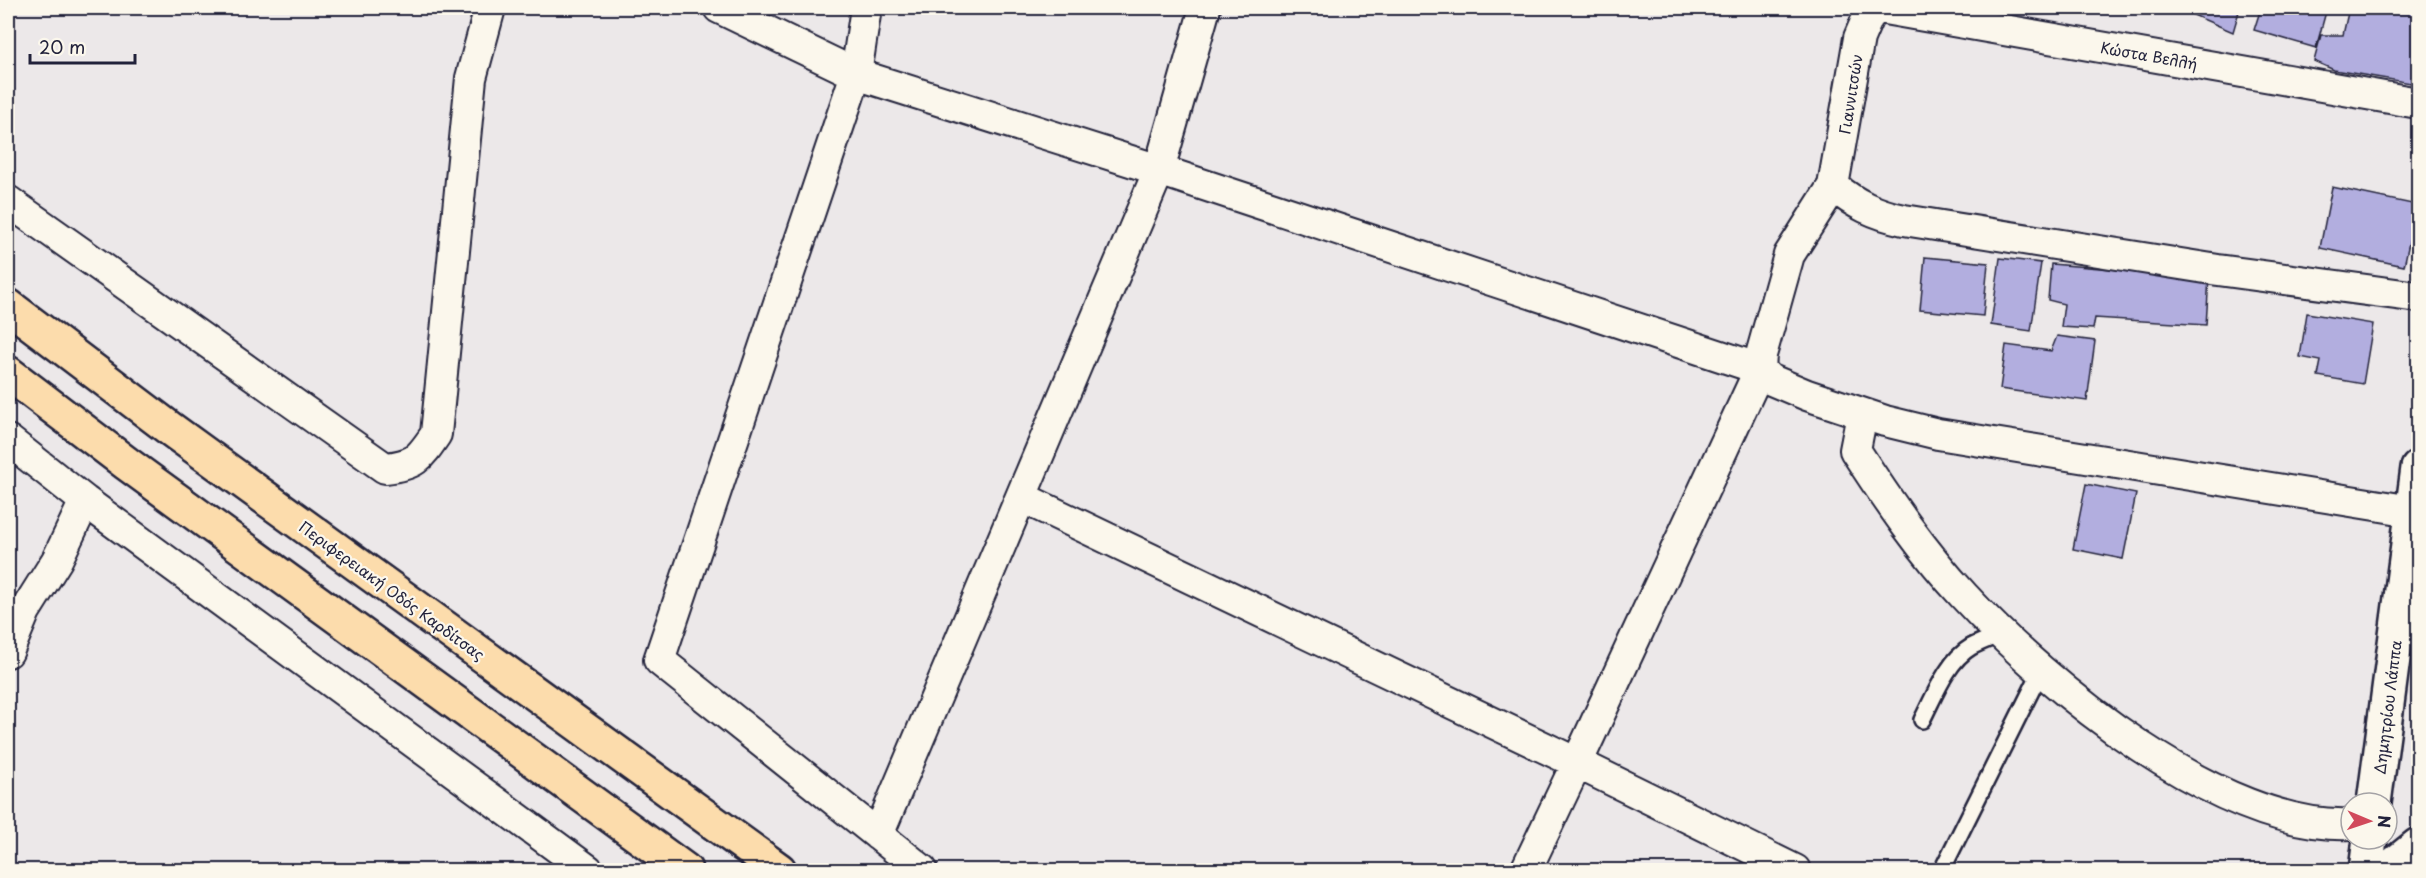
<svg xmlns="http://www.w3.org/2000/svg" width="2426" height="878" font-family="'Playpen Sans',sans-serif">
<rect width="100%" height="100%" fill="#ece8e9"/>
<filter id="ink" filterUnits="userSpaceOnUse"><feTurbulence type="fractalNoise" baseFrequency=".0167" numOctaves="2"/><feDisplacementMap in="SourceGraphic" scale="12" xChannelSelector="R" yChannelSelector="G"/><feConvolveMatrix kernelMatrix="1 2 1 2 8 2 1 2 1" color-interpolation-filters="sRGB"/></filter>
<g filter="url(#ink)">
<path fill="#b2aedf" stroke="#22223b" stroke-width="1.5" d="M 2177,8 L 2240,8 L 2233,32 Z
M 2261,8 L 2327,8 L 2316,48 L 2254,30 Z
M 2349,8 L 2418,8 L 2418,55 L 2411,83 L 2334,70 L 2314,61 L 2321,35 L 2343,35 Z
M 2332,187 L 2417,205 L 2404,266 L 2320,248 Z
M 1925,257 L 1988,263 L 1983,316 L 1920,310 Z
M 2000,258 L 2041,263 L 2031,331 L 1991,325 Z
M 2051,264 L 2209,277 L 2206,325 L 2095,318 L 2093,329 L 2061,327 L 2064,304 L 2048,300 Z
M 2307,313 L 2373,324 L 2363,384 L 2318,376 L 2321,361 L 2300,357 Z
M 2057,336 L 2095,341 L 2087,401 L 2000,389 L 2006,345 L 2051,351 Z
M 2086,484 L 2136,494 L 2123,559 L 2073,549 Z"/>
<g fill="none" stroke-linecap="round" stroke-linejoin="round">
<g stroke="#22223b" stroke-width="20">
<path id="service" d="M 1922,720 C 1934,697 1947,661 1971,647 C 1980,642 1991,638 2001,634
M 1942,870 L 2041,671"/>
</g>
<g stroke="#22223b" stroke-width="34">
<path id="minor" d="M 719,8 L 856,74 L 659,660 L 922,870
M 866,8 L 856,74 L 1159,170 L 1760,369 L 1577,763 L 1795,870
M 1877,8 L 1868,17 L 1859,38 L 1833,186 L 1789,255 L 1761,355 L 1760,369 L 1769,379 L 1807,395 L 1885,421 L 1938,434 L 2412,511
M 1879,8 L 2418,103
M 1833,186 C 1855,204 1875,214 1904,220 L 2218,270 L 2418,297
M 8,201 L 385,468 C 415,465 419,459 436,434 L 471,78 L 490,8
M 1862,414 L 1855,450 C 1888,501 1923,552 1964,596 C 2048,687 2221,830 2351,824
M 8,440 L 85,501 L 588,870
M 1021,497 L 1577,763 L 1526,870
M 8,652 L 25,611 L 57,560 L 85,501
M 878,835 L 1159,170 L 1205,8"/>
</g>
<g stroke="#22223b" stroke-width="38">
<path id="tertiary" d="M 2374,803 L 2418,468
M 2366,870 L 2370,839
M 2387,870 L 2418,845"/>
</g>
<g stroke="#22223b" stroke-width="38">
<path id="primary" d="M 8,306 L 169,428 L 779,870
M 8,373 L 126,463 L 685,870"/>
</g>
<use href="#service" stroke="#fbf7ec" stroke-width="15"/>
<use href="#minor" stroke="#fbf7ec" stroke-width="30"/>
<use href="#tertiary" stroke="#fbf7ec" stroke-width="33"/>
<use href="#primary" stroke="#fcdcac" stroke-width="33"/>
</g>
</g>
<g text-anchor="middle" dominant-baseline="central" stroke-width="4.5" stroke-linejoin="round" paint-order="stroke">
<g font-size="15" fill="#22223b" stroke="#fbf7ec">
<text transform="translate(2149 55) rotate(10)">Κώστα Βελλή</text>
<text transform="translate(1850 94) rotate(-81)">Γιαννιτσών</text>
<text transform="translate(392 590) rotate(36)">Περιφερειακή Οδός Καρδίτσας</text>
<text transform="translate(2387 707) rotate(-83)">Δημητρίου Λάππα</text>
</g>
</g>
<rect width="2426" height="878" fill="none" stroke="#fbf7ec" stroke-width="30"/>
<rect x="15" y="15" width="2396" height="848" fill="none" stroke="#22223b" stroke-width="2" filter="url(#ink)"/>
<g transform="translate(2369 821) rotate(92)"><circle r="28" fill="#fbf7ec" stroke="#a4a2a5" stroke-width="1.5"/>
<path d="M0-4.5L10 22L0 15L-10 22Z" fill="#d1495b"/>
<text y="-9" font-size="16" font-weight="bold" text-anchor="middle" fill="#22223b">N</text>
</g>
<path d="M30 54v9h105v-9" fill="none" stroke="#22223b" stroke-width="3"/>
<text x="39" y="54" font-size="18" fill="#22223b" stroke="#fbf7ec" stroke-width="4.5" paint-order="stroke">20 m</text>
</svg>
